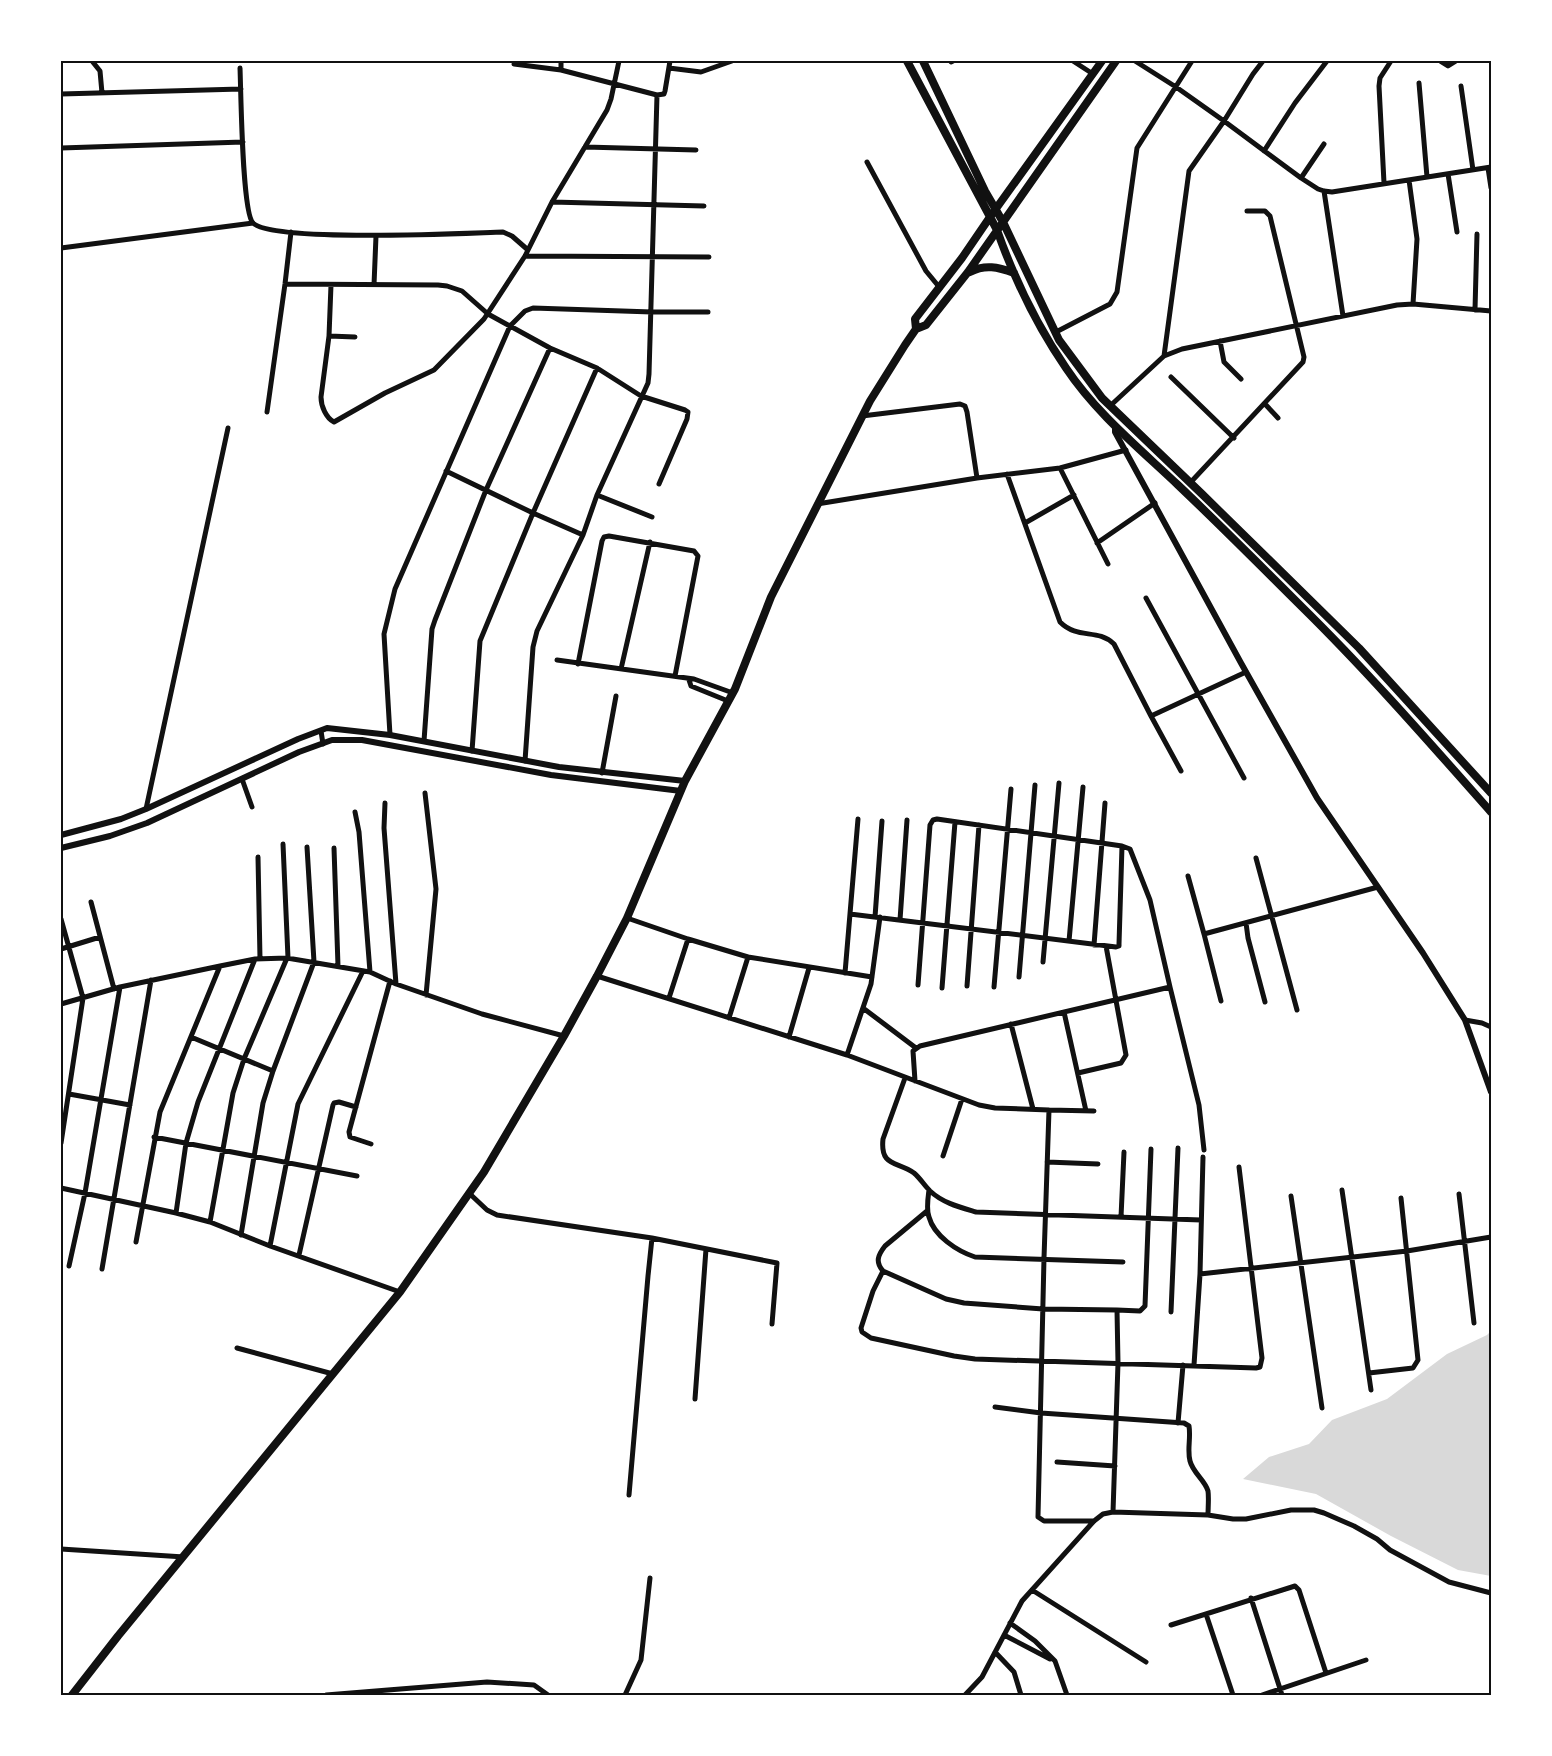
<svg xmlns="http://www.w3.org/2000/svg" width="1552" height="1756" font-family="Montserrat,sans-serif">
<rect width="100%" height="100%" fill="#fff"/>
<path fill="#d9d9d9" d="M 1491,1331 L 1491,1576 L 1458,1570 L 1391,1536 L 1316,1494 L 1243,1479 L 1269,1457 L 1309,1444 L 1332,1420 L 1387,1399 L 1447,1354 L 1487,1335 Z"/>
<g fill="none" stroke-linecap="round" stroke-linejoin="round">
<path stroke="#111" stroke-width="5" d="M 92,61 L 100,71 L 102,93
M 1073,61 L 1093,74
M 1135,61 L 1176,87 L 1224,121 L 1301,178 L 1318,189 L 1324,191 L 1332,192 L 1491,167
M 1440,61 L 1448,66 L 1456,61
M 951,62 L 953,61
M 514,64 L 561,70
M 240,68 C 241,91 242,212 253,223 C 274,243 466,233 503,232 L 512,236 L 528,250
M 669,68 L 701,72 L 732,61
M 1419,83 L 1427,177
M 1461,86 L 1473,170
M 61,94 L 241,89
M 657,95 L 664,94 L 665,91 L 670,61
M 585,147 L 696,150
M 61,148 L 243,142
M 1264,151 L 1295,103 L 1327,61
M 867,162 L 926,271 L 940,288
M 1488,168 L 1491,188
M 1448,174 L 1457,232
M 1301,178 L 1324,144
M 1409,180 L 1417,239 L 1413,304
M 1384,183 L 1379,86 L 1380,78 L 1391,61
M 1324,191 L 1343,316
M 552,202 L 704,206
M 61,248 L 253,223
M 525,256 L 709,257
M 285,284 L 438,285 L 447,286 L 462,291 L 488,314 L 550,348 L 597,368 L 641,396 L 685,410 L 688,412 L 687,419 L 659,484
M 331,285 L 329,336 L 321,397 C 321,406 326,418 334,422 L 385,393 L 434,370 L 484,319 L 525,256 L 552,202 L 607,110 L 611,99 L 619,61
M 374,285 L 376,236
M 1475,310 L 1477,234
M 1056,332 L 1110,304 L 1117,292 L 1137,148 L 1192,61
M 329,336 L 355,337
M 1220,341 L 1224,362 L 1241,379
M 1164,356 L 1189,171 L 1224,121 L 1253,74 L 1263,61
M 1171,377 L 1234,438
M 1265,404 L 1278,418
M 1110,406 L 1164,356 L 1182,349 L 1397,305 L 1413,304 L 1491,311
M 267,412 L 285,284 L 291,232
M 862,416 L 960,404 L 965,406 L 967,412 L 977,478
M 1060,468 L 1108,564
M 446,471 L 533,513 L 583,535
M 1007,474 L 1060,622 C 1078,640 1097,628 1114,644 L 1151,716 L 1181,771
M 1190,483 L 1303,362 L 1304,357 L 1270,216 L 1265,211 L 1247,211
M 597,495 L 652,517
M 817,504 L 977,478 L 1060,468 L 1126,450
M 1025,523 L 1074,495
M 1097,543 L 1155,503
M 1146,598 L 1244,778
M 557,660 L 694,679 L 733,693
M 578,664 L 602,541 L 604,537 L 609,536 L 694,551 L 698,556 L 675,676
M 621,669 L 650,542
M 689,680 L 691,686 L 728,701
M 1151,716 L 1246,672
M 321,731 L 323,744
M 390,735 L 384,634 L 395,589 L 510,326 L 525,311 L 533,308 L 652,312 L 708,312
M 424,741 L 432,629 L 435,620 L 486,490 L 550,348
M 472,751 L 480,641 L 533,513 L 597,368
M 525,761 L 533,647 L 537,631 L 583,535 L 597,495 L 648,383 L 649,374 L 657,95 L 561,70 L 561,61
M 602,773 L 616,696
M 242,779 L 252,807
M 425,793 L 436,889 L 426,995
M 385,803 L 384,828 L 396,984
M 146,809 L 228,428
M 355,812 L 359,832 L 370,972
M 283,844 L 288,958
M 334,848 L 338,966
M 258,857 L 260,959
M 1256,858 L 1297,1010
M 1188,876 L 1204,934
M 91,902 L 114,989
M 850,914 L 1116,947 L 1119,946 L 1119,944 L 1122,846
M 875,917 L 882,821
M 627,918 L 688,939 L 748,957 L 872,977
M 61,919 L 83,998 L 61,1143
M 900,920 L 907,820
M 1246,923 L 1248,938 L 1265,1002
M 1069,941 L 1083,787
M 1094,945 L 1105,803
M 61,949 L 100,937
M 1043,962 L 1059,783
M 845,973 L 858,819
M 597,976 L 847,1055 L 979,1105 L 995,1108 L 1049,1110 L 1044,1258 L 1038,1517 L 1044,1521 L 1094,1521
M 1019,977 L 1035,785
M 967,986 L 979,825
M 994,987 L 1011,789
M 1170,987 L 1199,1105 L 1204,1150
M 942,988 L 955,822
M 669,998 L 688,939
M 1221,1001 L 1204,934 L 1378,887
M 61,1004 L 120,987 L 220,966 L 255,959 L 287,958 L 370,972 L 396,984 L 482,1014 L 564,1036
M 863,1008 L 916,1048
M 1064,1012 L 1086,1111
M 729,1018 L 748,957
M 1465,1020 L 1482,1023 L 1491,1027
M 1011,1024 L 1033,1109
M 191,1037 L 273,1071
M 789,1037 L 809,968
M 847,1055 L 871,984 L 880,917
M 1078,1073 L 1121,1063 L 1126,1055 L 1106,946
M 905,1078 L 883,1139 C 880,1167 897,1161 914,1173 C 920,1178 924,1185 930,1191 C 943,1203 959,1207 976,1212 L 1201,1220
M 915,1081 L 913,1051 L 920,1046 L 1170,987 L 1150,900 L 1130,849 L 1122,846 L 937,819 L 933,820 L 930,825 L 918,985
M 69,1094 L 130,1105
M 1049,1110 L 1094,1111
M 154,1137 L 357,1176
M 371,1144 L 350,1137 L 349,1132 L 390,981
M 943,1156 L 962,1099
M 1203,1157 L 1200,1274 L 1407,1251 L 1491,1237
M 1047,1162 L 1098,1164
M 61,1188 L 176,1213 L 210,1222 L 270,1246 L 400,1292
M 929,1190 C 928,1198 926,1209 929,1217 C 934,1236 957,1251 975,1257 L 1123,1262
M 1342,1190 L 1371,1390
M 470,1194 L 487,1210 L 497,1215 L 652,1238 L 648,1276 L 629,1495
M 1459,1194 L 1474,1323
M 1291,1196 L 1322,1408
M 927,1211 L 885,1246 C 878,1255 875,1262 883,1271 L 946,1299 L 964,1303 L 1043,1309 L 1117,1310 L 1118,1363 L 1113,1512
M 176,1213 L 186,1143 L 198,1102 L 255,959
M 1121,1217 L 1124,1152
M 210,1222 L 233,1093 L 244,1059 L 287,958
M 241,1235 L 263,1103 L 273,1071 L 314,962 L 307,847
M 652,1238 L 777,1263 L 772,1324
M 136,1242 L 160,1112 L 220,966
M 270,1246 L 298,1104 L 363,971
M 299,1255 L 333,1105 L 334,1103 L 339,1102 L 356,1107
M 69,1266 L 85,1193 L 120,987
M 102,1269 L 151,980
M 883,1271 L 873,1291 L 861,1328 L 862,1332 L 871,1338 L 954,1356 L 975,1359 L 1256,1368 L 1260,1367 L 1262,1358 L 1239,1167
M 1117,1310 L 1140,1311 L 1145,1306 L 1151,1149
M 1171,1312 L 1178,1148
M 237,1348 L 333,1374
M 1194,1365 L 1200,1274
M 1369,1373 L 1413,1368 L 1418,1360 L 1401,1198
M 695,1399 L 706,1249
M 995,1407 L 1041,1413 L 1184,1423 L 1189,1426 C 1191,1438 1187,1450 1190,1461 C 1193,1473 1205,1480 1208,1491 C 1209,1498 1208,1508 1208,1515
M 1178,1423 L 1183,1365
M 1057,1462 L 1115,1466
M 61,1549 L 184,1557
M 1032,1590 L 1146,1662
M 1251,1598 L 1282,1695
M 1206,1614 L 1233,1695
M 1010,1623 L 1035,1641 L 1055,1661 L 1067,1695
M 1171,1625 L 1295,1586 L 1299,1590 L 1326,1673
M 1004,1635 L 1050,1659
M 995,1652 L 1014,1672 L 1021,1695
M 326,1695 L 487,1682 L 534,1685 L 548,1695
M 625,1695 L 641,1660 L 650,1578
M 965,1695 L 982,1677 L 1022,1601 L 1094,1521 L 1103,1514 L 1113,1512 L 1208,1515 L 1233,1519 L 1246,1519 L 1291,1510 L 1314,1510 L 1324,1513 L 1354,1526 L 1377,1539 L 1390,1550 L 1449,1582 L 1491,1593
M 1262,1695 L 1366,1660"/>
<path stroke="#111" stroke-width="6" d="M 1115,426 L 1115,432 L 1241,663 L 1317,798 L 1423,953 L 1465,1020 L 1491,1092
M 61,835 L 121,819 L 146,809 L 298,739 L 327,728 L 390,735 L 559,767 L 685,781
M 61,848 L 110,836 L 147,823 L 299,752 L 332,740 L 362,740 L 551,775 L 681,791"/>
<path stroke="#111" stroke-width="8" d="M 907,61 L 997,230 C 1014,278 1037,326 1066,368 C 1096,413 1139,448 1178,485 C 1220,525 1261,566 1302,607 C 1368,672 1429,742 1491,812
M 923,61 L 985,191 L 1003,222 L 1059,340 L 1102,398 L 1202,494 L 1359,648 L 1491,793
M 970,272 C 985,264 998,267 1014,273
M 916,329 L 915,319 L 962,258 L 990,217 L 1102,61
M 72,1695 L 118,1636 L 400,1292 L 484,1172 L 564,1036 L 597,976 L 627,918 L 685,781 L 735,689 L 771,597 L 870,401 L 905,345 L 916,329 L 926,325 L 968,272 L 1116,61"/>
</g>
<rect width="1552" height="1756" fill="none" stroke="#ffffff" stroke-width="125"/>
<rect x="62" y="62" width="1428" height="1632" fill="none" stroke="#111" stroke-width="2"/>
</svg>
